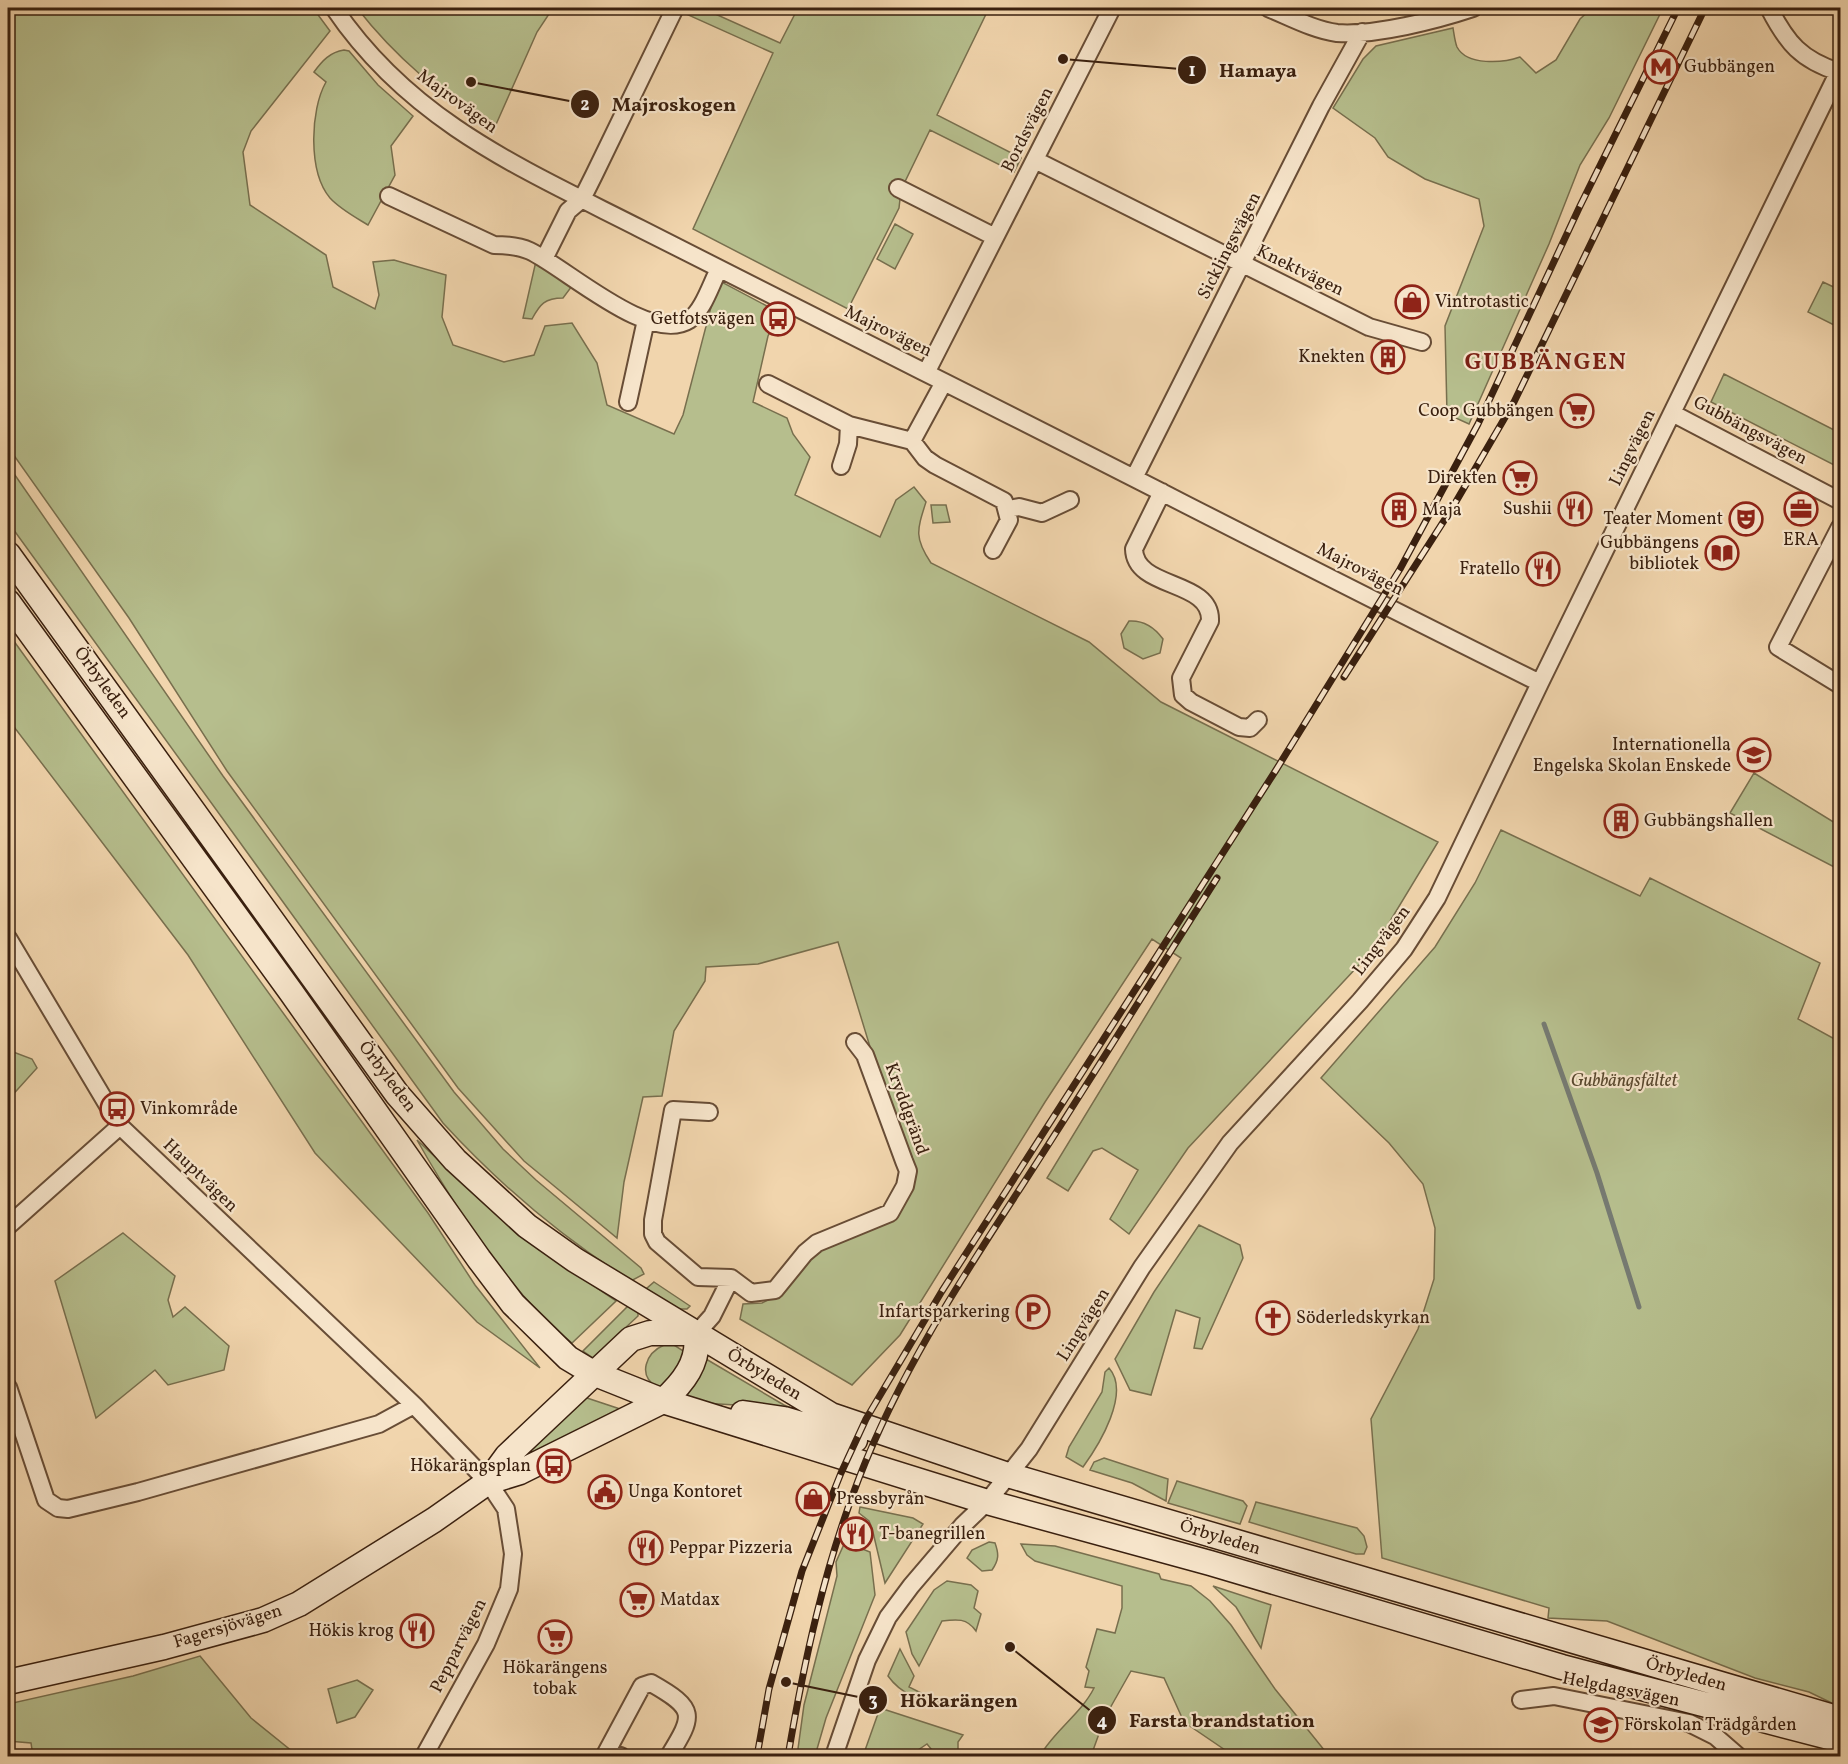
<svg xmlns="http://www.w3.org/2000/svg" width="1848" height="1764" font-family="Vollkorn,serif">
<rect width="100%" height="100%" fill="#f1d5ad"/>
<filter id="stains"><feTurbulence type="fractalNoise" baseFrequency=".00333" numOctaves="4"/><feColorMatrix values="0 0 0 0 .2 0 0 0 0 .09 0 0 0 0 .02 0 0 0 .5 -.17"/></filter>
<radialGradient id="worn" r=".72"><stop offset=".6" stop-color="#630" stop-opacity="0"/><stop offset="1" stop-color="#630" stop-opacity=".3"/></radialGradient>
<path fill="#b6be8d" stroke="#786f4e" stroke-width="1.5" d="M 8,8 L 313,8 L 330,31 L 251,131 L 243,152 L 250,205 L 326,255 L 333,287 L 375,309 L 379,295 L 373,262 L 394,260 L 446,275 L 442,317 L 453,345 L 504,362 L 534,355 L 545,326 L 572,323 L 597,363 L 607,405 L 674,434 L 683,415 L 718,280 L 780,313 L 768,336 L 753,402 L 787,418 L 793,434 L 810,457 L 795,495 L 880,537 L 896,500 L 914,487 L 926,502 C 917,530 914,538 931,563 L 1089,642 L 1161,702 L 1438,842 L 1372,951 L 1188,1148 L 1129,1234 L 1110,1219 L 1138,1170 L 1102,1148 L 1093,1151 L 1068,1191 L 1047,1178 L 1181,958 L 1152,939 L 1045,1102 L 900,1335 L 852,1385 L 740,1319 L 743,1304 L 762,1303 L 774,1297 L 810,1255 L 879,1223 L 911,1181 L 838,942 L 758,964 L 706,967 L 705,981 L 674,1031 L 662,1096 L 643,1097 L 624,1182 L 617,1238 L 524,1161 L 458,1088 L 227,771 L 129,618 L 8,447 Z
M 357,8 L 553,8 L 537,32 L 494,129 C 441,95 396,58 357,8 Z
M 689,8 L 702,8 L 780,43 L 798,8 L 989,8 L 937,115 L 1021,158 L 1014,172 L 930,130 L 901,190 L 899,208 L 848,309 L 693,229 L 773,53 L 686,14 Z
M 1592,8 L 1663,8 L 1609,118 L 1580,165 L 1549,244 L 1469,424 L 1447,414 L 1445,326 L 1484,226 L 1479,199 L 1425,179 L 1388,157 L 1375,138 L 1333,108 L 1363,59 L 1376,46 L 1453,28 C 1454,34 1455,42 1457,47 C 1467,66 1503,63 1520,57 L 1536,73 L 1556,60 L 1580,19 Z
M 344,50 L 349,51 L 378,85 L 413,116 L 391,146 L 395,175 L 368,225 C 355,217 340,209 330,198 C 308,172 310,110 326,82 L 314,72 C 322,61 330,52 344,50 Z
M 895,224 L 913,234 L 895,269 L 877,259 Z
M 536,261 L 572,286 L 563,298 C 545,298 540,304 532,319 L 523,318 Z
M 1823,282 L 1840,290 L 1840,328 L 1808,312 Z
M 1724,374 L 1840,433 L 1840,468 L 1711,402 Z
M 8,465 L 223,776 L 454,1092 L 503,1149 L 536,1180 L 641,1268 L 644,1274 L 631,1281 C 561,1237 499,1184 443,1123 L 8,522 Z
M 931,505 L 946,505 L 950,522 L 933,523 Z
M 1129,621 C 1144,620 1155,628 1163,639 L 1160,653 L 1143,659 L 1124,648 L 1121,634 Z
M 8,633 L 428,1213 L 475,1285 L 540,1368 L 477,1322 L 315,1153 L 188,955 L 8,719 Z
M 1754,773 L 1840,826 L 1840,870 L 1730,813 Z
M 1501,830 L 1640,896 L 1650,878 L 1820,963 L 1798,1019 L 1840,1042 L 1840,1707 L 1809,1692 L 1755,1678 L 1607,1621 L 1548,1618 L 1549,1608 L 1382,1558 L 1371,1419 L 1418,1329 L 1434,1279 L 1435,1228 L 1423,1184 L 1389,1143 L 1321,1078 L 1435,947 L 1475,883 Z
M 8,1050 L 32,1059 L 37,1068 L 8,1100 Z
M 417,1140 L 504,1221 L 560,1263 L 616,1301 L 572,1343 C 511,1294 456,1209 417,1140 Z
M 1199,1225 L 1240,1245 L 1243,1258 L 1202,1349 L 1194,1348 L 1200,1318 L 1176,1310 L 1151,1395 L 1130,1390 L 1115,1359 L 1154,1292 Z
M 123,1233 L 175,1276 L 168,1300 L 173,1317 L 185,1307 L 229,1346 L 224,1370 L 168,1385 L 155,1370 L 96,1418 L 55,1281 Z
M 654,1282 L 690,1306 L 687,1309 L 679,1309 L 646,1289 Z
M 628,1306 L 638,1312 L 638,1316 L 593,1358 L 583,1351 Z
M 664,1345 L 674,1345 L 688,1354 L 668,1386 L 657,1387 C 637,1375 646,1353 664,1345 Z
M 706,1359 L 784,1405 L 813,1417 L 767,1407 L 703,1403 L 684,1396 Z
M 1109,1368 C 1131,1393 1099,1445 1083,1467 L 1066,1457 L 1069,1447 L 1102,1392 L 1105,1372 Z
M 581,1396 L 623,1410 L 522,1462 L 517,1456 Z
M 1104,1458 L 1168,1479 L 1166,1501 L 1132,1483 L 1090,1470 L 1094,1462 Z
M 1177,1481 L 1243,1501 L 1247,1506 L 1240,1524 L 1168,1503 Z
M 1256,1502 L 1357,1528 L 1364,1536 L 1367,1547 L 1364,1554 L 1356,1554 L 1249,1522 Z
M 860,1507 L 913,1518 L 923,1524 L 885,1583 L 872,1528 L 869,1521 L 859,1513 Z
M 845,1542 L 870,1552 L 875,1595 L 826,1718 L 815,1756 L 797,1756 L 804,1705 L 837,1576 L 836,1562 Z
M 989,1542 L 995,1543 C 999,1554 999,1560 992,1570 L 982,1571 L 967,1558 L 972,1550 Z
M 1021,1544 L 1055,1546 L 1159,1574 L 1161,1579 L 1191,1586 L 1210,1601 L 1231,1625 L 1275,1689 L 1329,1756 L 1234,1756 L 1184,1722 L 1164,1678 L 1131,1671 L 1105,1717 L 1091,1756 L 1044,1756 L 1043,1751 C 1058,1728 1082,1712 1094,1688 L 1085,1687 L 1089,1671 L 1086,1667 L 1097,1629 L 1115,1633 L 1122,1608 L 1122,1586 L 1035,1561 L 1027,1555 Z
M 947,1581 L 971,1585 L 978,1591 L 974,1608 L 981,1614 L 976,1631 C 967,1618 957,1619 942,1621 L 919,1666 L 912,1654 L 906,1632 L 934,1590 Z
M 1213,1586 L 1271,1605 L 1261,1648 L 1236,1607 Z
M 900,1649 L 914,1676 L 909,1687 L 947,1706 C 923,1700 903,1697 888,1676 Z
M 200,1656 L 251,1718 L 298,1756 L 33,1756 L 31,1743 L 8,1741 L 8,1704 L 133,1676 Z
M 357,1680 L 373,1690 L 355,1717 L 337,1723 L 328,1689 Z
M 880,1708 L 963,1735 L 958,1742 L 958,1756 L 937,1756 L 927,1744 L 909,1756 L 863,1756 Z"/>
<g fill="none" stroke-linecap="round" stroke-linejoin="round">
<path stroke="#767a71" stroke-width="5" d="M 1544,1024 L 1597,1173 L 1639,1307"/>
<g stroke="#684d36" stroke-width="20">
<path id="street" d="M 334,8 C 411,122 523,169 641,229 C 735,277 829,324 922,371 C 1128,474 1333,581 1540,683
M 1268,8 C 1290,17 1314,30 1337,33 C 1375,36 1437,20 1473,8
M 1769,8 C 1787,43 1801,60 1839,72
M 1035,160 L 1369,327 L 1422,342
M 898,188 L 995,237
M 389,196 L 494,245 C 506,245 519,246 530,251 C 566,268 650,345 689,320 C 703,311 711,284 719,269
M 544,259 L 568,211 L 582,199 L 594,175 L 675,8
M 926,373 L 1112,8
M 768,384 L 849,425 L 912,441 L 925,458 L 935,465 L 1004,501 L 1009,520 L 993,550
M 628,402 L 646,320
M 1672,413 L 1840,501
M 912,441 L 944,382
M 841,466 L 848,444 L 849,425
M 1134,478 L 1321,106 L 1362,32
M 1162,492 L 1134,549 C 1135,590 1212,579 1210,621 L 1181,678 L 1183,695 L 1191,702 L 1239,727 L 1250,728 L 1258,720
M 1008,509 L 1019,507 L 1042,513 L 1070,500
M 1840,527 L 1778,647 L 1840,685
M 8,938 L 120,1126 L 414,1405 L 488,1482 L 506,1509 L 513,1554 L 509,1589 L 486,1644 L 424,1756
M 709,1112 L 673,1110 L 653,1220 L 653,1234 L 657,1242 L 698,1277 L 731,1278 L 751,1293 L 775,1290 L 805,1253 L 817,1243 L 890,1213 L 905,1186 L 908,1171 L 904,1161 L 865,1055 L 855,1042
M 8,1226 L 120,1126
M 696,1334 L 712,1316 L 731,1278
M 8,1387 L 46,1500 L 58,1508 L 68,1509 L 138,1492 L 379,1424 L 414,1405
M 1521,1700 L 1554,1696 L 1689,1723 L 1715,1736 L 1738,1756
M 621,1756 L 606,1753 L 642,1686 L 651,1683 C 697,1709 694,1715 669,1756
M 834,1756 L 867,1660 L 888,1617 L 911,1586 L 963,1525 L 987,1502 L 1029,1449 L 1142,1267 L 1230,1143 L 1360,1001 L 1404,949 L 1437,898 L 1540,683 L 1840,69"/>
</g>
<g stroke="#3a200f" stroke-width="27">
<path id="secondary" d="M 8,554 L 397,1094 L 455,1160 L 527,1226 L 575,1260 L 831,1415 L 1008,1475 L 1840,1719
M 8,602 L 291,992 L 479,1259 L 513,1304 L 568,1358 L 593,1373 L 663,1401 L 987,1502 L 1210,1563 L 1562,1667 L 1840,1740
M 743,1413 L 784,1419 L 855,1440
M 488,1482 L 507,1456 L 631,1339 L 650,1333 L 694,1333
M 8,1682 L 164,1647 L 263,1620 L 299,1604 L 434,1520 L 488,1482 L 520,1472 L 663,1401 C 683,1383 700,1362 696,1334"/>
</g>
<use href="#street" stroke="#f6e4ca" stroke-width="16"/>
<use href="#secondary" stroke="#f6e4ca" stroke-width="24"/>
<g stroke="#3a200f" stroke-width="7">
<path id="rail" d="M 1344,677 L 1454,505 L 1514,402 L 1705,8
M 757,1756 L 769,1689 L 802,1571 L 841,1473 L 866,1419 L 942,1291 L 1276,770 L 1400,569 L 1478,424 L 1580,206 L 1678,8
M 788,1756 C 804,1662 824,1568 859,1478 C 900,1372 962,1278 1023,1184 C 1089,1082 1152,980 1217,878"/>
</g>
<use href="#rail" stroke="#f6e4ca" stroke-width="4.5" stroke-dasharray="14" stroke-linecap="butt"/>
</g>
<defs>
<g id="metro-ring" transform="scale(1.725)"><circle r="9.5" fill="#f6e4ca" stroke="#8f2418" stroke-width="1.5"/><path d="M-5.5 5V-5H-3L0 0L3-5H5.5V5H3V-.5L0 4L-3-.5V5Z" fill="#8f2418"/></g>
<g id="shop-ring" transform="scale(1.725)"><circle r="9.5" fill="#f6e4ca" stroke="#8f2418" stroke-width="1.5"/><path d="M-5-2.5h2.3a2.7 3.5 0 0 1 5.4 0H5L5.5 6h-11ZM-1.5-2.5h3a1.5 2.3 0 0 0-3 0Z" fill="#8f2418"/></g>
<g id="bus-ring" transform="scale(1.725)"><circle r="9.5" fill="#f6e4ca" stroke="#8f2418" stroke-width="1.5"/><path d="M-5-6H5V4H4V6H2V4H-2V6H-4V4H-5ZM-3.5-4V0h7V-4ZM-3.5 1.2v1.5H-2V1.2ZM2 1.2v1.5H3.5V1.2Z" fill="#8f2418"/></g>
<g id="building-ring" transform="scale(1.725)"><circle r="9.5" fill="#f6e4ca" stroke="#8f2418" stroke-width="1.5"/><path d="M-4-6H4V6H1V3H-1V6H-4ZM-2.5-4.3h1.7v1.8h-1.7ZM.8-4.3h1.7v1.8H.8ZM-2.5-1h1.7V.8h-1.7ZM.8-1h1.7V.8H.8Z" fill="#8f2418"/></g>
<g id="supermarket-ring" transform="scale(1.725)"><circle r="9.5" fill="#f6e4ca" stroke="#8f2418" stroke-width="1.5"/><path d="M-6-5.5h2.5l.6 2H6L4.5 2H-2.5L-4.4-4H-6ZM-1.5 3.2a1.3 1.3 0 1 0 .1 0ZM3 3.2a1.3 1.3 0 1 0 .1 0Z" fill="#8f2418"/></g>
<g id="restaurant-ring" transform="scale(1.725)"><circle r="9.5" fill="#f6e4ca" stroke="#8f2418" stroke-width="1.5"/><path d="M-5-6h1v4h1v-4h1v4h1v-4h1v5L-1.5 .5V6h-2V.5L-5-1ZM5-6V6H3V1.5H1.5Q1.5-4 5-6Z" fill="#8f2418"/></g>
<g id="office-ring" transform="scale(1.725)"><circle r="9.5" fill="#f6e4ca" stroke="#8f2418" stroke-width="1.5"/><path d="M-6-3h4V-5.5h4V-3h4V5H-6ZM-1-4.5V-3h2v-1.5ZM-6 0V1H6V0Z" fill="#8f2418"/></g>
<g id="theatre-ring" transform="scale(1.725)"><circle r="9.5" fill="#f6e4ca" stroke="#8f2418" stroke-width="1.5"/><path d="M-5-5.5Q0-4 5-5.5V0Q5 5 0 6Q-5 5-5 0ZM-3.3-2.5H-1v1.5H-3.3ZM1-2.5H3.3v1.5H1ZM-2.8 1Q0 5.5 2.8 1Z" fill="#8f2418"/></g>
<g id="library-ring" transform="scale(1.725)"><circle r="9.5" fill="#f6e4ca" stroke="#8f2418" stroke-width="1.5"/><path d="M-6-4Q-3-5.5-.7-3.5V5Q-3 3-6 4ZM6-4Q3-5.5 .7-3.5V5Q3 3 6 4Z" fill="#8f2418"/></g>
<g id="school-ring" transform="scale(1.725)"><circle r="9.5" fill="#f6e4ca" stroke="#8f2418" stroke-width="1.5"/><path d="M0-5L7-2L0 1L-7-2ZM-4 1L0 2.5L4 1V4Q0 6-4 4Z" fill="#8f2418"/></g>
<g id="parking-ring" transform="scale(1.725)"><circle r="9.5" fill="#f6e4ca" stroke="#8f2418" stroke-width="1.5"/><path d="M-3.5-5.5H1a3.5 3.5 0 0 1 0 7H-1V5.5H-3.5ZM-1-3.4V-.6H.8a1.4 1.4 0 0 0 0-2.8Z" fill="#8f2418"/></g>
<g id="church-ring" transform="scale(1.725)"><circle r="9.5" fill="#f6e4ca" stroke="#8f2418" stroke-width="1.5"/><path d="M-1.2-6h2.4v3.5h3.3v2.4h-3.3V6h-2.4V-.1h-3.3v-2.4h3.3Z" fill="#8f2418"/></g>
<g id="civic-ring" transform="scale(1.725)"><circle r="9.5" fill="#f6e4ca" stroke="#8f2418" stroke-width="1.5"/><path d="M-.6-6.5H3V-4.5H.6V-3L4-1V1h2V6H-6V1h2V-1L-.6-3ZM-1.2 2.5V6h2.4V2.5Z" fill="#8f2418"/></g>
</defs>
<g fill-rule="evenodd">
<use href="#metro-ring" x="1661" y="67"/>
<use href="#shop-ring" x="1412" y="302"/>
<use href="#bus-ring" x="778" y="319"/>
<use href="#building-ring" x="1388" y="357"/>
<use href="#supermarket-ring" x="1577" y="411"/>
<use href="#supermarket-ring" x="1520" y="478"/>
<use href="#restaurant-ring" x="1575" y="509"/>
<use href="#office-ring" x="1801" y="509"/>
<use href="#building-ring" x="1399" y="510"/>
<use href="#theatre-ring" x="1746" y="519"/>
<use href="#library-ring" x="1722" y="553"/>
<use href="#restaurant-ring" x="1543" y="569"/>
<use href="#school-ring" x="1754" y="755"/>
<use href="#building-ring" x="1621" y="821"/>
<use href="#bus-ring" x="117" y="1109"/>
<use href="#parking-ring" x="1033" y="1312"/>
<use href="#church-ring" x="1273" y="1318"/>
<use href="#bus-ring" x="554" y="1466"/>
<use href="#civic-ring" x="605" y="1492"/>
<use href="#shop-ring" x="813" y="1499"/>
<use href="#restaurant-ring" x="856" y="1534"/>
<use href="#restaurant-ring" x="646" y="1548"/>
<use href="#supermarket-ring" x="637" y="1600"/>
<use href="#restaurant-ring" x="417" y="1631"/>
<use href="#supermarket-ring" x="555" y="1637"/>
<use href="#school-ring" x="1601" y="1725"/>
</g>
<g text-anchor="middle" dominant-baseline="central" stroke-width="4.5" stroke-linejoin="round" paint-order="stroke">
<g font-size="18" fill="#3a200f" stroke="#f6e4ca" text-anchor="start">
<text x="1684" y="67">Gubbängen</text>
<text x="1435" y="302">Vintrotastic</text>
<text x="755" y="319" text-anchor="end">Getfotsvägen</text>
<text x="1365" y="357" text-anchor="end">Knekten</text>
<text x="1554" y="411" text-anchor="end">Coop Gubbängen</text>
<text x="1497" y="478" text-anchor="end">Direkten</text>
<text x="1552" y="509" text-anchor="end">Sushii</text>
<text x="1422" y="510">Maja</text>
<text x="1723" y="519" text-anchor="end">Teater Moment</text>
<text x="1801" y="540" text-anchor="middle">ERA</text>
<text x="1699" y="543" text-anchor="end">Gubbängens<tspan x="1699" dy="21">bibliotek</tspan></text>
<text x="1520" y="569" text-anchor="end">Fratello</text>
<text x="1731" y="745" text-anchor="end">Internationella<tspan x="1731" dy="21">Engelska Skolan Enskede</tspan></text>
<text x="1644" y="821">Gubbängshallen</text>
<text x="140" y="1109">Vinkområde</text>
<text x="1010" y="1312" text-anchor="end">Infartsparkering</text>
<text x="1296" y="1318">Söderledskyrkan</text>
<text x="531" y="1466" text-anchor="end">Hökarängsplan</text>
<text x="628" y="1492">Unga Kontoret</text>
<text x="836" y="1499">Pressbyrån</text>
<text x="879" y="1534">T-banegrillen</text>
<text x="669" y="1548">Peppar Pizzeria</text>
<text x="660" y="1600">Matdax</text>
<text x="394" y="1631" text-anchor="end">Hökis krog</text>
<text x="555" y="1668" text-anchor="middle">Hökarängens<tspan x="555" dy="21">tobak</tspan></text>
<text x="1624" y="1725">Förskolan Trädgården</text>
</g>
<g font-size="18" fill="#3a200f" stroke="#f6e4ca">
<text transform="translate(457 102) rotate(36)">Majrovägen</text>
<text transform="translate(1028 130) rotate(-63)">Bordsvägen</text>
<text transform="translate(1230 246) rotate(-63)">Sicklingsvägen</text>
<text transform="translate(1300 271) rotate(26)">Knektvägen</text>
<text transform="translate(888 332) rotate(26)">Majrovägen</text>
<text transform="translate(1750 431) rotate(28)">Gubbängsvägen</text>
<text transform="translate(1633 448) rotate(-64)">Lingvägen</text>
<text transform="translate(1360 570) rotate(27)">Majrovägen</text>
<text transform="translate(102 683) rotate(54)">Örbyleden</text>
<text transform="translate(1382 941) rotate(-53)">Lingvägen</text>
<text transform="translate(387 1077) rotate(53)">Örbyleden</text>
<text transform="translate(906 1109) rotate(70)">Kryddgränd</text>
<text transform="translate(200 1176) rotate(44)">Hauptvägen</text>
<text transform="translate(1084 1325) rotate(-58)">Lingvägen</text>
<text transform="translate(764 1375) rotate(31)">Örbyleden</text>
<text transform="translate(1220 1538) rotate(17)">Örbyleden</text>
<text transform="translate(228 1627) rotate(-17)">Fagersjövägen</text>
<text transform="translate(459 1646) rotate(-63)">Pepparvägen</text>
<text transform="translate(1686 1675) rotate(16)">Örbyleden</text>
<text transform="translate(1621 1690) rotate(11)">Helgdagsvägen</text>
</g>
<g font-size="18" font-style="italic" fill="#59482e" stroke="#f6e4ca">
<text x="1624" y="1081">Gubbängsfältet</text>
</g>
<g font-size="24" font-weight="bold" letter-spacing="1.5" fill="#7a1f14" stroke="#f6e4ca">
<text x="1546" y="363">GUBBÄNGEN</text>
</g>
</g>
<path fill="none" stroke="#3a200f" stroke-width="2" d="M1063 59L1192 70M471 82L585 104M786 1682L873 1700M1010 1647L1102 1720"/>
<g fill="#3a200f" stroke="#f6e4ca" stroke-width="2">
<circle cx="1063" cy="59" r="6"/>
<circle cx="471" cy="82" r="6"/>
<circle cx="786" cy="1682" r="6"/>
<circle cx="1010" cy="1647" r="6"/>
<circle cx="1192" cy="70" r="15"/>
<circle cx="585" cy="104" r="15"/>
<circle cx="873" cy="1700" r="15"/>
<circle cx="1102" cy="1720" r="15"/>
</g>
<g font-size="18" text-anchor="middle" font-weight="bold" fill="#fff">
<text x="1192" y="76">1</text>
<text x="585" y="110">2</text>
<text x="873" y="1706">3</text>
<text x="1102" y="1727">4</text>
</g>
<g font-size="20" text-anchor="middle" font-weight="bold" fill="#3a200f" stroke="#f6e4ca" stroke-width="4.5" stroke-linejoin="round" paint-order="stroke">
<text x="1258" y="77">Hamaya</text>
<text x="674" y="111">Majroskogen</text>
<text x="959" y="1707">Hökarängen</text>
<text x="1222" y="1727">Farsta brandstation</text>
</g>
<rect width="1848" height="1764" fill="none" stroke="#f1d5ad" stroke-width="30"/>
<rect x="9" y="9" width="1830" height="1746" fill="none" stroke="#3a200f" stroke-width="3"/>
<rect x="15" y="15" width="1818" height="1734" fill="none" stroke="#3a200f" stroke-width="1.5"/>
<rect width="100%" height="100%" filter="url(#stains)"/>
<rect width="100%" height="100%" fill="url(#worn)"/>
</svg>
